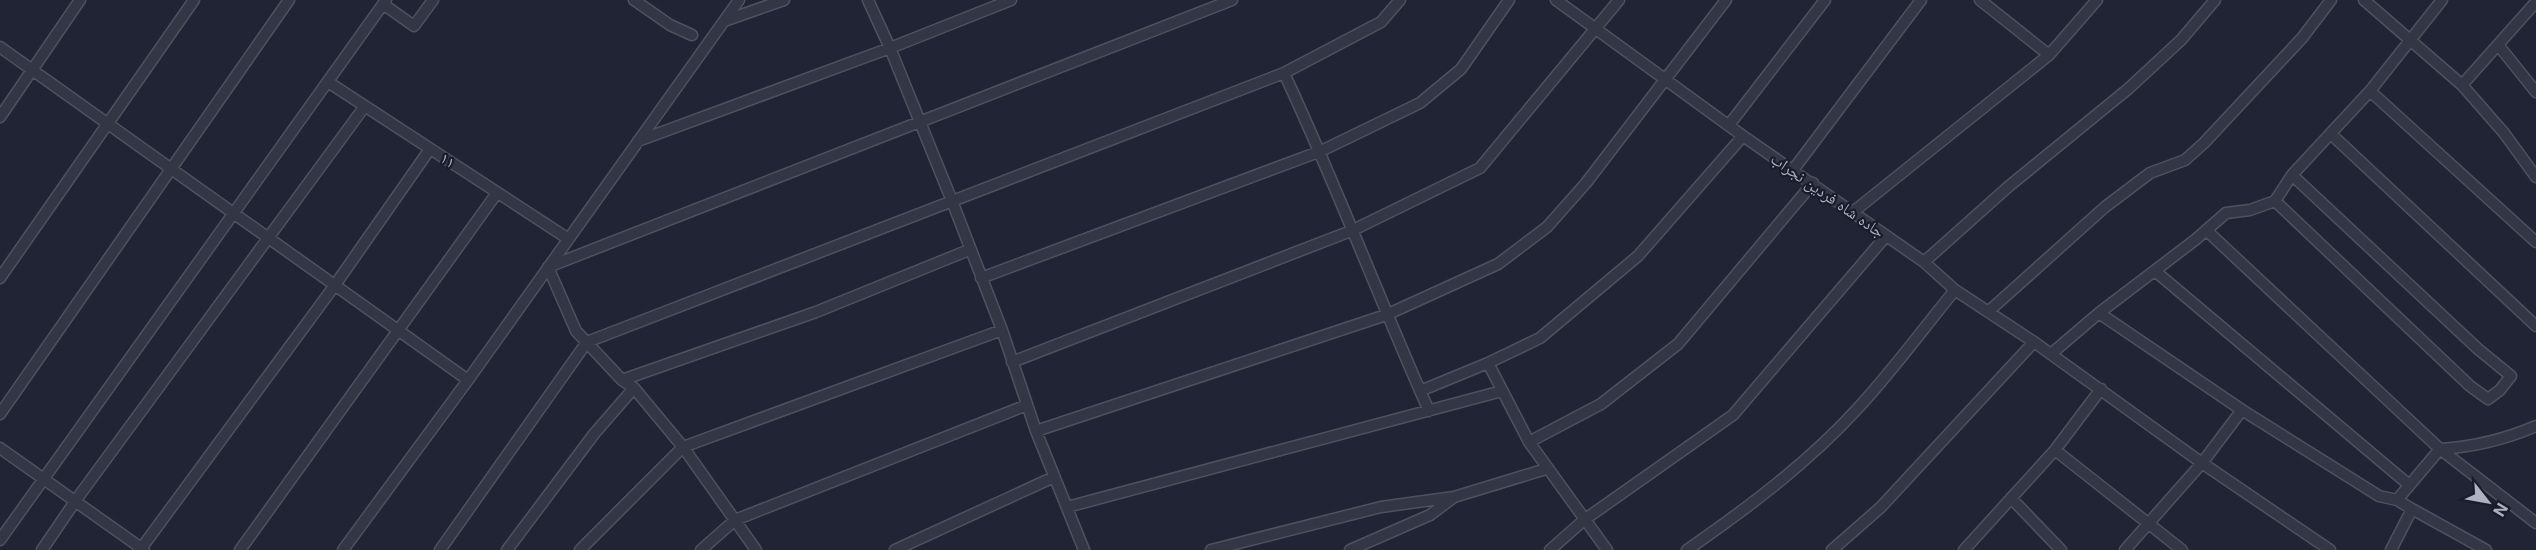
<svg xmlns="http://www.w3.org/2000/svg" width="2536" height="550" font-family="Inter,'Noto Naskh Arabic',sans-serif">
<rect width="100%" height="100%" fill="#202434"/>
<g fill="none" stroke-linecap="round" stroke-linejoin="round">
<g stroke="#4e5160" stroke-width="13">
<path id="minor" d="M 634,0 L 670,25 L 692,35
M 868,0 L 890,48 L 952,201 L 1002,330 L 1036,431 L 1084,550
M 1556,0 L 1743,136 L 1924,262 L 1955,290 L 2034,342 L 2202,463 L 2330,550
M 1980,0 L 2049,55
M 2364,0 L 2462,85 L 2504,133 L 2536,177
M 383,4 L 414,26 L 433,0
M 724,21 L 784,0
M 2499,46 L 2536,92
M 0,47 L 468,380
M 1284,73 C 1336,184 1379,299 1429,411
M 328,82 L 567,238
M 2462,85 L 2536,2
M 2370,91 L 2536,242
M 0,117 L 80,0
M 1729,125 L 1825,0
M 2331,134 L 2536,326
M 638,141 L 890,48 L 1011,0
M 1793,170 L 1921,0
M 2275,201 L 2470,386 L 2488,399 L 2500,390 L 2511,376 L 2478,349 L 2292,175
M 1853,212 L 2049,55 L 2097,0
M 2206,230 L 2440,449 L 2536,523
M 1924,262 L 2008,187 L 2128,89 L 2181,40 L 2215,0
M 2155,271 L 2408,484
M 0,278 L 194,0
M 981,278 L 1321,151 L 1420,103 L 1461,69 L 1509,0
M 1989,311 L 2105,207 L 2150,173 L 2185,160 L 2204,143 L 2302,38 L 2331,0
M 2099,313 L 2242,410 L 2379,496 L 2397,500
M 2051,354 L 2099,313 L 2195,240 L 2226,213 L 2250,210 L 2275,201 L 2292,175 L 2370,91 L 2442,0
M 1012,362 L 1351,231 L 1480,168 L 1619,0
M 622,380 L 816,312 L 969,250
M 1420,391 L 1488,363
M 0,414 L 289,0
M 1036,431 L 1386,315 L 1498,264 L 1547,227 L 1586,183 L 1726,0
M 1529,442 L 1601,404 L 1678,344 L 1813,183
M 0,448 L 144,550
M 2055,450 L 2182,550
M 2011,498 L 2061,550
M 1067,507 L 1502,391
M 2412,509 L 2486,550
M 0,540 L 386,0
M 42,550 L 76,500 L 365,106
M 140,550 L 335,285 L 430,149
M 240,550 L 497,193
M 343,550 L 468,380 L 739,0
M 440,550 L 587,342 L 1284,73 L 1381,22 L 1400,0
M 507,550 L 594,434 L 634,388
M 580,550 L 683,447 L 1002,330
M 701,550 L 735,520 L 1027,405
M 756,550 L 683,447 L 634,388 L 622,380 L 576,331 L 548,267 L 1232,0
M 895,550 L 1054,477
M 1211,550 L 1381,507 L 1454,497
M 1350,550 L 1430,515 L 1454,497 L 1546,469
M 1550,550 L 1584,520 L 1733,415 L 1886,236
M 1607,550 L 1529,442 L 1488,363 L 1540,338 L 1638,256 L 1743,136
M 1687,550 C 1749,507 1809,462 1859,407 C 1893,370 1923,329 1955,290
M 1832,550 L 1881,507 L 2034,342
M 1964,550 L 2055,450 L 2101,389
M 2125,550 L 2202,463 L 2242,410
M 2391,550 L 2412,509 L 2397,500 L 2440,449 C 2472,447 2506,439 2536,426"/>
</g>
<use href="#minor" stroke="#333745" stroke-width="10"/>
</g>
<g text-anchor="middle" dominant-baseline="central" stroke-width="4.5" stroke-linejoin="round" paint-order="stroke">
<g font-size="16" fill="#adb1c2" stroke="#191c29">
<text transform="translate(448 160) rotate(33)">۱۱</text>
<text transform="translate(1828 195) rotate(35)">جاده شاه فردین نجراب</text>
</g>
</g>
<g transform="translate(2488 502) rotate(121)" stroke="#191c29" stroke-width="4.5" paint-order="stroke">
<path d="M0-4.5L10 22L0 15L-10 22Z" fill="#adb1c2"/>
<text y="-9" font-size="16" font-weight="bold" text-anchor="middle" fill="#adb1c2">N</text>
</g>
</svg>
